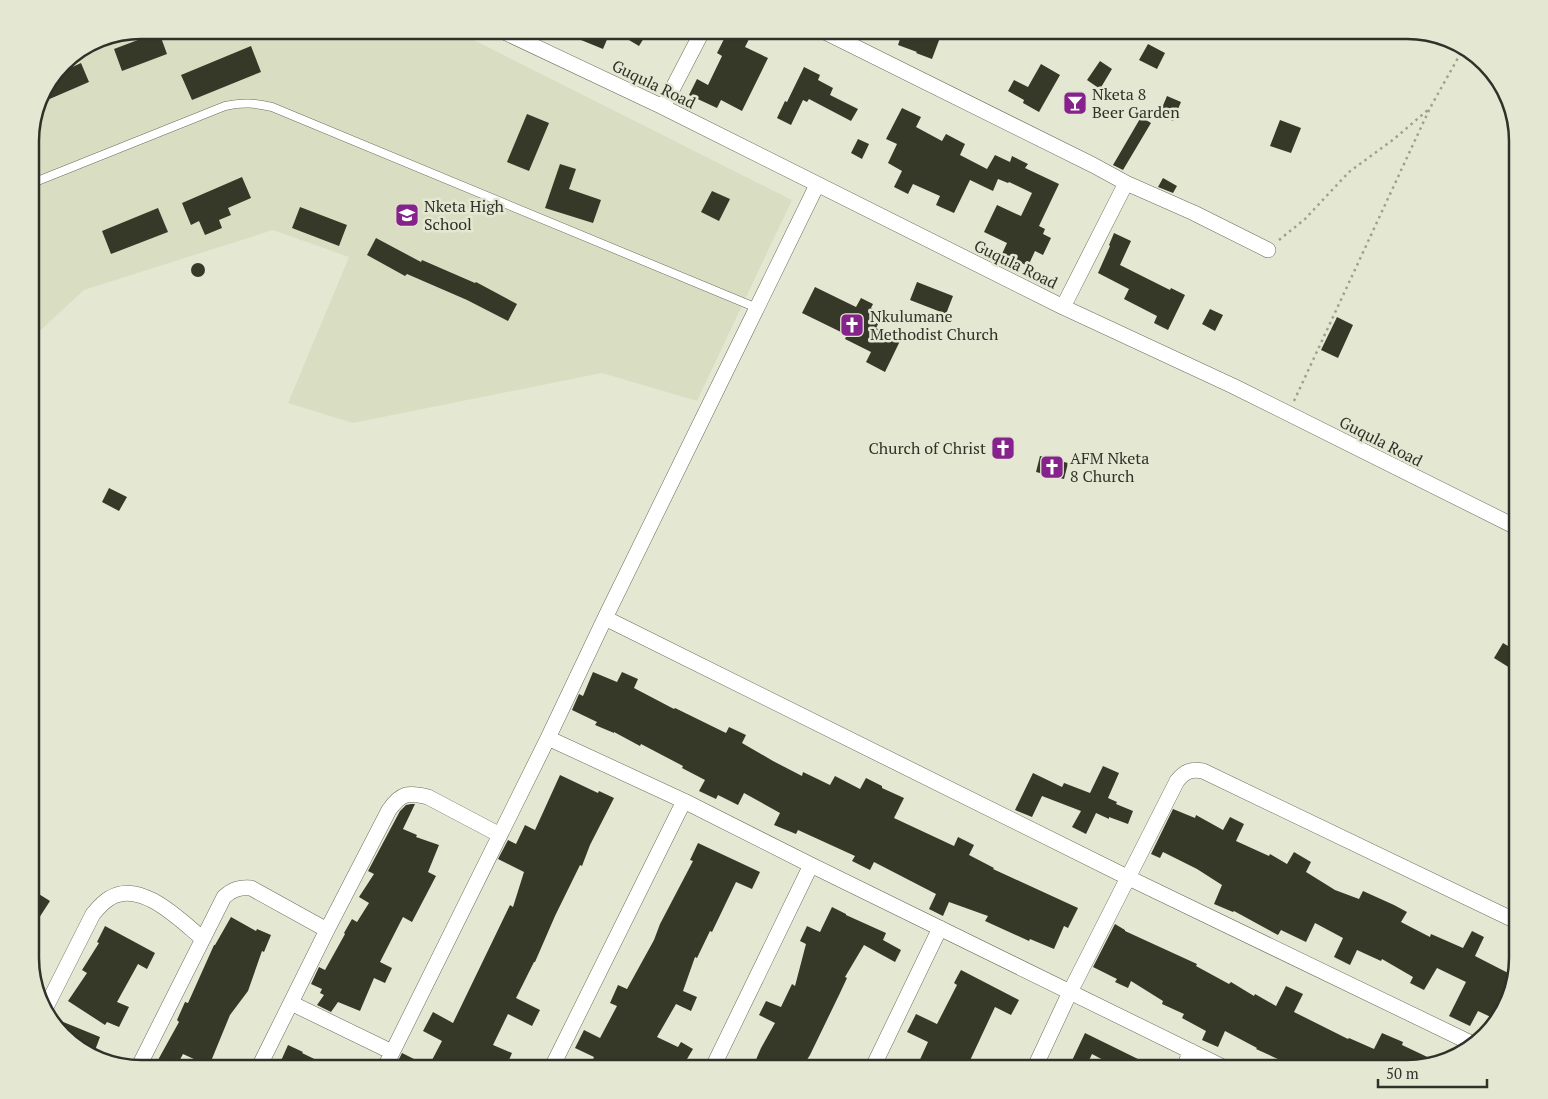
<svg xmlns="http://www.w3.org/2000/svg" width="1548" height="1099" font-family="'PT Serif',serif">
<rect width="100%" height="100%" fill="#e4e8d3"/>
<path fill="#d9dec2" d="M 141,30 L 454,30 L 792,200 L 697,401 L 602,373 L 353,423 L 288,403 L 349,257 L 273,230 L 84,290 L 30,340 L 30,133 L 42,92 L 68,58 L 99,38 Z"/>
<path fill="#363928" d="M 586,30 L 611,30 L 603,49 L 581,40 Z
M 612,30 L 649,30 L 639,46 Z
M 712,30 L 736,30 L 750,37 L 745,47 L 768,58 L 742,111 L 721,100 L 717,108 L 689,95 L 697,79 L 708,85 L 722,56 L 717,53 L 724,39 L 712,33 Z
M 903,30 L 926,30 L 941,35 L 932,59 L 916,53 L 917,52 L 898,45 Z
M 159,32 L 167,54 L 122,71 L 114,49 Z
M 1148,44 L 1165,53 L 1157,69 L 1139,60 Z
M 251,46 L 261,72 L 192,100 L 181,75 Z
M 1100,61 L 1112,69 L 1100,89 L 1087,80 Z
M 81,63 L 89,82 L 38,104 L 42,92 L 55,75 Z
M 1041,64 L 1060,75 L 1039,112 L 1023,103 L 1024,100 L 1008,91 L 1014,80 L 1028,87 Z
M 804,67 L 820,75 L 818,80 L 833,88 L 830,95 L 858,109 L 851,121 L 809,99 L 807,102 L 803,100 L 791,125 L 777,118 L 785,101 L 787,102 Z
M 1167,96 L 1181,102 L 1173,121 L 1159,115 Z
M 902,108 L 921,117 L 916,127 L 942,141 L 946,134 L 965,144 L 960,155 L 987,169 L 995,155 L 1010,162 L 1012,156 L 1028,164 L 1025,168 L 1059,184 L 1039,226 L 1045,229 L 1043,234 L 1051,238 L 1043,255 L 1035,251 L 1028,266 L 1002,254 L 1007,243 L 984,232 L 997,205 L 1021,216 L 1032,193 L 1009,182 L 1008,183 L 998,179 L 993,191 L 970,180 L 954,213 L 936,205 L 940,196 L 913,184 L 908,194 L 894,187 L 902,171 L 888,163 L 897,144 L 886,139 Z
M 527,114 L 549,123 L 529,171 L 507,162 Z
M 1141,117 L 1151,123 L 1123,170 L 1113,165 Z
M 1280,120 L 1301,128 L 1291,153 L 1270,146 Z
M 858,139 L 869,144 L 862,159 L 851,153 Z
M 560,164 L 576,169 L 569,189 L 601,200 L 593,223 L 545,208 Z
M 242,177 L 251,198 L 228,208 L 231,215 L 219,220 L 222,228 L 205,235 L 199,221 L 191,225 L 182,203 Z
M 1163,178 L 1177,186 L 1173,193 L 1158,187 Z
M 712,191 L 730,199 L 719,221 L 701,212 Z
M 300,207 L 347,225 L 339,246 L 292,228 Z
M 158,208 L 168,232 L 111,254 L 102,231 Z
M 1114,233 L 1131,241 L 1120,265 L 1170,290 L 1171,288 L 1185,295 L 1168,330 L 1154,323 L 1157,316 L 1124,299 L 1129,289 L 1098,273 L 1110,246 L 1109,245 Z
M 376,238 L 421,262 L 422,260 L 475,283 L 476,282 L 517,304 L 508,321 L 467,300 L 407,274 L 405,276 L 367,255 Z
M191 270a7 7 0 1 1 14 0a7 7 0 1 1-14 0Z
M 917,282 L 953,296 L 946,314 L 910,300 Z
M 815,287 L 856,307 L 861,298 L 873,304 L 871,308 L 883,315 L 876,328 L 900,341 L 885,372 L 866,362 L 871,352 L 845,339 L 847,335 L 802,313 Z
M 1210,309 L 1223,315 L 1215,331 L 1202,324 Z
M 1337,317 L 1353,325 L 1338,358 L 1321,350 Z
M 999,440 L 1012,446 L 1008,457 L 994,451 Z
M 1040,456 L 1068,463 L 1064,479 L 1036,472 Z
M 109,488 L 127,497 L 119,511 L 102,502 Z
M 1503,643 L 1518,652 L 1518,655 L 1510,668 L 1494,658 Z
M 593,672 L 617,682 L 622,672 L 638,679 L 634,688 L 674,709 L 675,708 L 726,733 L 729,727 L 746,735 L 742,743 L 773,761 L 802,776 L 803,772 L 830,785 L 835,776 L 860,789 L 866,778 L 882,786 L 882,788 L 904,798 L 894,818 L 954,846 L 958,837 L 974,845 L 969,855 L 994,868 L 993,869 L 1078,908 L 1068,928 L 1064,926 L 1054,949 L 1030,939 L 1029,941 L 985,921 L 988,916 L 949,902 L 943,916 L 929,909 L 936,894 L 874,862 L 870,870 L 852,861 L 855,856 L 798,830 L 796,834 L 774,825 L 780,813 L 744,793 L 738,805 L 718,795 L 716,799 L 699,791 L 705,780 L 682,768 L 683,766 L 641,744 L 640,746 L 614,732 L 614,733 L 595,725 L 597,722 L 572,710 L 579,694 L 583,696 Z
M 1103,766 L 1119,773 L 1108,798 L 1117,802 L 1116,804 L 1133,811 L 1128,824 L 1109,817 L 1109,819 L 1096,813 L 1086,834 L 1072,827 L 1081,811 L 1042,796 L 1032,817 L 1015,810 L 1033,773 L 1062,787 L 1064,783 L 1090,793 Z
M 560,775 L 598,793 L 599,791 L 614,798 L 590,845 L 582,866 L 580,865 L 555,916 L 535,962 L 534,962 L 516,998 L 540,1010 L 532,1026 L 508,1014 L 493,1045 L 512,1053 L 505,1069 L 450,1069 L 432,1060 L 442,1041 L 423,1031 L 433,1012 L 453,1023 L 510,905 L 513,907 L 524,872 L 498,859 L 508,840 L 516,844 L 525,825 L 535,830 Z
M 411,804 L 415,804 L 403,829 L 417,835 L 416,837 L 439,845 L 428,872 L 436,876 L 412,922 L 403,917 L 380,962 L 392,968 L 385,983 L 374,978 L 360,1011 L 338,1002 L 331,1012 L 317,1005 L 324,995 L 320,993 L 322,989 L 311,984 L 319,967 L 325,970 L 345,934 L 344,933 L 352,919 L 357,922 L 369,903 L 359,897 L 374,874 L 368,871 L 400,811 L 406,805 Z
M 1173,809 L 1195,818 L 1196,815 L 1223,830 L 1230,817 L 1244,824 L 1236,841 L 1269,856 L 1270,854 L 1287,864 L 1294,852 L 1311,862 L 1306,872 L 1335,890 L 1359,899 L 1363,891 L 1394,905 L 1407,912 L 1401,922 L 1430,937 L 1431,934 L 1463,948 L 1472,931 L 1484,937 L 1475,956 L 1512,975 L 1497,1020 L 1478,1011 L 1470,1026 L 1449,1016 L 1466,982 L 1437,968 L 1424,990 L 1410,983 L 1413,977 L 1382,959 L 1381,961 L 1357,950 L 1350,965 L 1334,957 L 1343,938 L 1315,923 L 1306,942 L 1281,930 L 1278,935 L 1234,911 L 1233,912 L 1214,904 L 1222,885 L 1197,869 L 1163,852 L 1160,858 L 1151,854 Z
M 698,843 L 760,872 L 752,889 L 736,882 L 712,932 L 710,931 L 697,958 L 695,957 L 683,991 L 697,997 L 691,1011 L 676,1004 L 657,1037 L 678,1047 L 681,1042 L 693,1049 L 681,1069 L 589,1069 L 594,1057 L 575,1048 L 584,1030 L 600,1038 L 617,1006 L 610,1003 L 618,985 L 627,989 L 654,940 L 660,924 L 693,861 L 690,860 Z
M 34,891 L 50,901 L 30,932 L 30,897 Z
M 832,907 L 846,914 L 846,915 L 886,933 L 883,940 L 901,950 L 895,962 L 864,945 L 845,977 L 847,978 L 840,993 L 810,1055 L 801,1069 L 752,1069 L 761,1048 L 775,1023 L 759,1015 L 766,1001 L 781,1007 L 792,984 L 795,986 L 806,944 L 800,941 L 807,926 L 820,932 Z
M 231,917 L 256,931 L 257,929 L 271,935 L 264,952 L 262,951 L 248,991 L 230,1015 L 209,1066 L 183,1054 L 175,1069 L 153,1069 L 179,1022 L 177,1020 L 185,1002 L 188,1003 L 214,945 L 215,945 Z
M 1115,924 L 1125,930 L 1125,931 L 1197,964 L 1196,966 L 1229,984 L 1231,982 L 1254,996 L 1255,994 L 1276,1006 L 1286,986 L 1303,994 L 1294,1012 L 1348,1039 L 1349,1038 L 1374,1049 L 1382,1033 L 1403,1042 L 1402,1045 L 1438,1062 L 1407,1069 L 1276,1069 L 1280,1060 L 1256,1049 L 1257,1048 L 1225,1031 L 1218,1047 L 1202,1040 L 1206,1031 L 1182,1018 L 1184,1014 L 1162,1004 L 1163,1001 L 1131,981 L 1128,988 L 1115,982 L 1117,979 L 1093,967 Z
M 105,926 L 155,953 L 147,969 L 138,964 L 117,1002 L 129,1007 L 119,1027 L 107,1022 L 105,1025 L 68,1001 L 87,973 L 82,970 L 99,943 L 97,942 Z
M 961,970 L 1019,1000 L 1011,1015 L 995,1007 L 966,1069 L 925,1069 L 917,1066 L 928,1042 L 907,1032 L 916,1014 L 937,1024 L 957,985 L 954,983 Z
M 51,1017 L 100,1037 L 94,1053 L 71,1043 L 49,1019 Z
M 1085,1033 L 1142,1061 L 1138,1069 L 1120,1069 L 1092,1054 L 1085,1069 L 1068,1069 Z
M 288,1045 L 303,1052 L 302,1053 L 335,1069 L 295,1069 L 280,1063 Z
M 402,1053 L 434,1069 L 394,1069 Z"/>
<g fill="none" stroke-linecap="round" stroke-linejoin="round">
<g stroke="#6a6e5b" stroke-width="9">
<path id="lane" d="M 30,184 L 225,106 C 242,102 255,103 272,107 L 757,308"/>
</g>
<g stroke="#6a6e5b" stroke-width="16">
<path id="street" d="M 500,30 L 663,107 L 1063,307 L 1233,386 L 1518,528
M 821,30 L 1093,165 L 1126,183 L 1063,307
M 663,107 L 703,30
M 1126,183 L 1194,213 L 1268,250
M 605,618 L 1129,878 L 1473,1044
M 548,738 L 684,801 L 811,865 L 1227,1069
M 291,1003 L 392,1052
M 44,1011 L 93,914 C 98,908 103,902 110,898 C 141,879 181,921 203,939
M 138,1068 L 224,897 C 233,889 240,887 251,888 L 327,930
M 258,1069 L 327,930 L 389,810 C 401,793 408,792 428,797 L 500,835
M 384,1069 L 548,738 L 605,618 L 817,185
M 551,1069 L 684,801
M 712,1069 L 811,865
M 872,1069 L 940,928
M 1034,1069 L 1070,992 L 1177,781 C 1185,771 1191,769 1203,771 L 1518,922
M 1183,1069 L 1191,1051"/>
</g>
<path stroke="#9ea191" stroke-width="2.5" stroke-dasharray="2.5 4" stroke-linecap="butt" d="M 1279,240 L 1305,219 L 1349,172 L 1394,139 L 1429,109
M 1294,401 L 1430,108 L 1463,49"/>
<use href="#lane" stroke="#fff" stroke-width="8"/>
<use href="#street" stroke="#fff" stroke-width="15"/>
</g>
<defs>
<g id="bar-square" transform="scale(1.25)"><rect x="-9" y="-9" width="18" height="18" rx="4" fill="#85228b" stroke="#e4e8d3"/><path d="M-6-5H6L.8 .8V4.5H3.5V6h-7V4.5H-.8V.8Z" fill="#fff"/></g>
<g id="school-square" transform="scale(1.25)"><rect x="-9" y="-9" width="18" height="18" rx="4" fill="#85228b" stroke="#e4e8d3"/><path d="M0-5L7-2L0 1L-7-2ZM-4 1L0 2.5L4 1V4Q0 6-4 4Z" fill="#fff"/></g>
<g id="church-square" transform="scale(1.25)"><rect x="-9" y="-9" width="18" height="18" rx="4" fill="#85228b" stroke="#e4e8d3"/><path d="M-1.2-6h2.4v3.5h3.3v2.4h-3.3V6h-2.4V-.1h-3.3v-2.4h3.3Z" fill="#fff"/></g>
</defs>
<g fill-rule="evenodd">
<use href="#bar-square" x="1075" y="103"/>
<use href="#school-square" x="407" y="215"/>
<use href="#church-square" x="852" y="325"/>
<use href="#church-square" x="1003" y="448"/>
<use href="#church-square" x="1052" y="467"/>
</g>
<g text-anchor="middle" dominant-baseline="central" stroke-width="5" stroke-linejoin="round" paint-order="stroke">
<g font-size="16" fill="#303129" stroke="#e4e8d3">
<text transform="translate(654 84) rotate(26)">Guqula Road</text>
<text transform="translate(1016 264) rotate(26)">Guqula Road</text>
<text transform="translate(1381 441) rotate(27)">Guqula Road</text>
</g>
<g font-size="16" fill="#303129" stroke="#e4e8d3" text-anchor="start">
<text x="1092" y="94">Nketa 8<tspan x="1092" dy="18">Beer Garden</tspan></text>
<text x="424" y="206">Nketa High<tspan x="424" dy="18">School</tspan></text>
<text x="870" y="316">Nkulumane<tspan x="870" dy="18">Methodist Church</tspan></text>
<text x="986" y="448" text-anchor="end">Church of Christ</text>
<text x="1070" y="458">AFM Nketa<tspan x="1070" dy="18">8 Church</tspan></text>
</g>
</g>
<path d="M0 0H1548V1099H0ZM141 39H1407A102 102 0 0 1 1509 141V958A102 102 0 0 1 1407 1060H141A102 102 0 0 1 39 958V141A102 102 0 0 1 141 39Z" fill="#e4e8d3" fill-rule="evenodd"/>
<path fill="none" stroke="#303129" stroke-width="2.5" d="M141 39H1407A102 102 0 0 1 1509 141V958A102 102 0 0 1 1407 1060H141A102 102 0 0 1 39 958V141A102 102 0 0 1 141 39Z"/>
<path d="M1378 1079v8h109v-8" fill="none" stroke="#303129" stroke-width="2.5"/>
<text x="1386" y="1079" font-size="15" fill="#303129" stroke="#e4e8d3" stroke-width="4" paint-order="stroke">50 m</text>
</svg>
